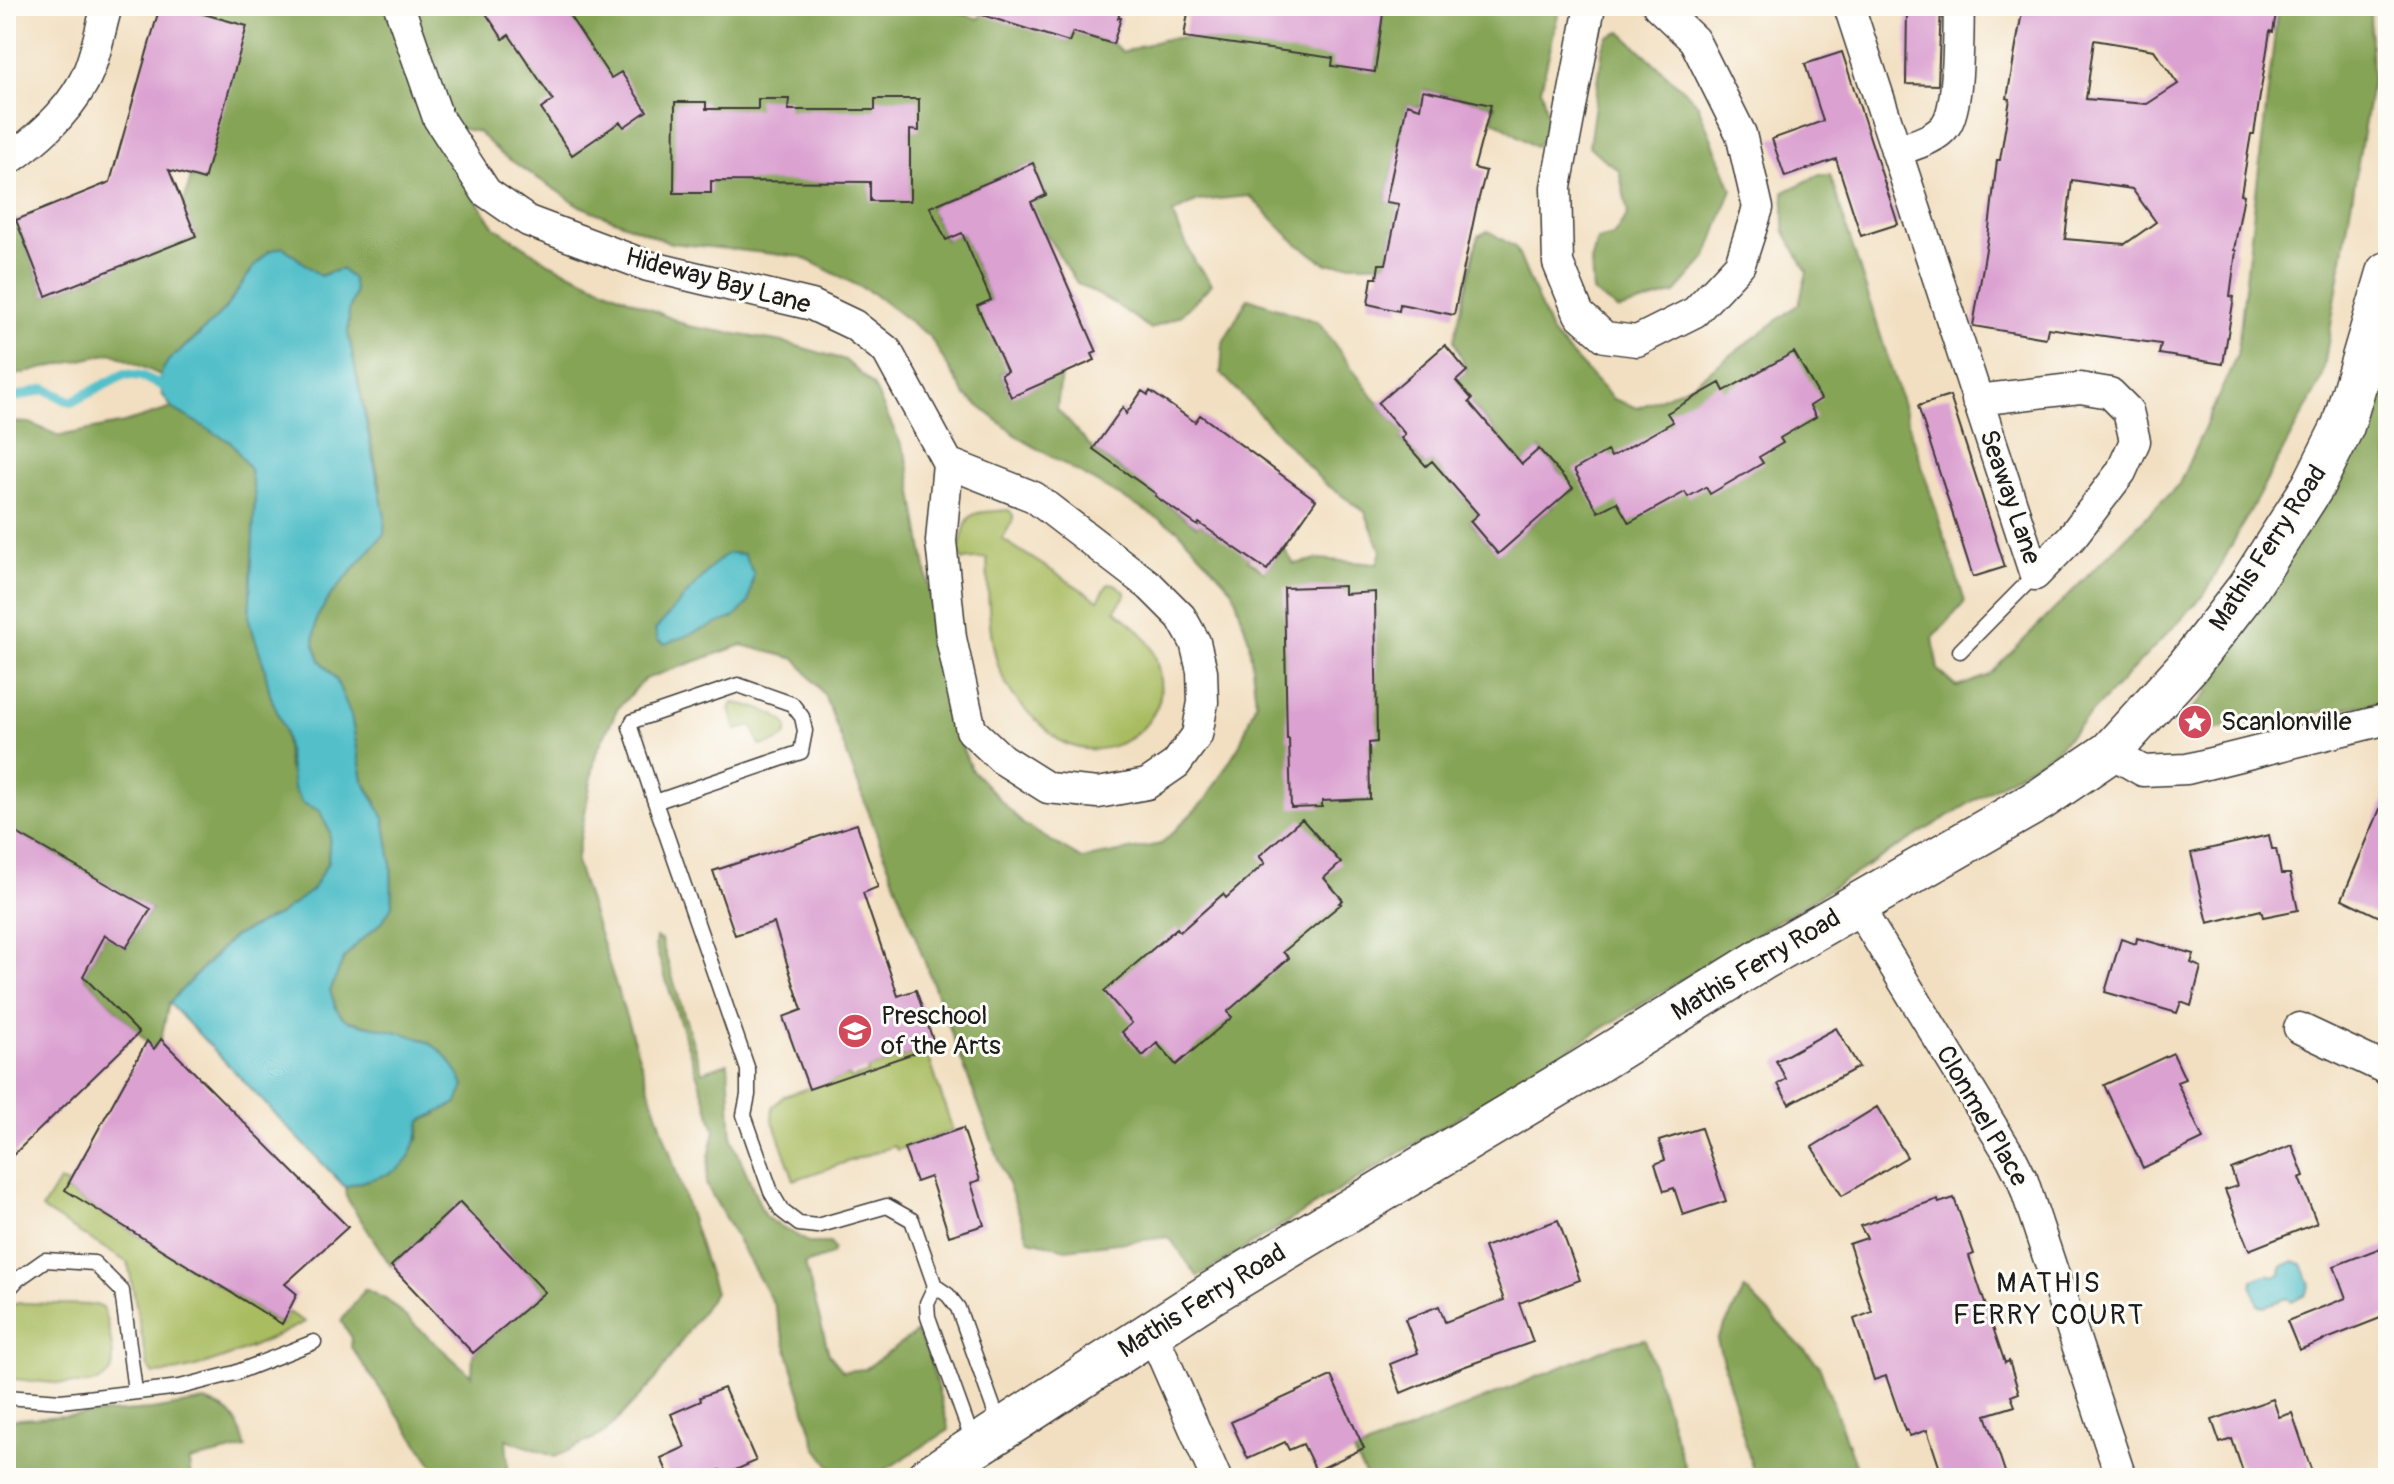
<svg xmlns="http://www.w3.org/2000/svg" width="2394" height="1484" font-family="Pangolin,sans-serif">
<rect width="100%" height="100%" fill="#fdfcf7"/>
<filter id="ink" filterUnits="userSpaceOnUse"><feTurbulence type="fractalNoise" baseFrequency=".0125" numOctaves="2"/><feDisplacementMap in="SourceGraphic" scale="16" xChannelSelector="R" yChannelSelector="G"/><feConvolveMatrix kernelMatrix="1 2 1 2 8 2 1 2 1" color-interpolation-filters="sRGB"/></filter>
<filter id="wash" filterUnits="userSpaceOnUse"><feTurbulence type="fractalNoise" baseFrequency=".006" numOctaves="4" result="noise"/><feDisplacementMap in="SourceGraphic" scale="32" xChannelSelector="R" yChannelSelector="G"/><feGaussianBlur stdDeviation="1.8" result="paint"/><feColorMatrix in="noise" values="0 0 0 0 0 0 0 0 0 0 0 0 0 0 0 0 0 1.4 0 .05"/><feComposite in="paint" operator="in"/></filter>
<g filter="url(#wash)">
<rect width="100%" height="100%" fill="#f2dfc1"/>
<path fill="#a9bc60" stroke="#626c3e" stroke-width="2" d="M 1009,510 L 1013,515 L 1013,520 L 1002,539 L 1098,600 L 1108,584 L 1115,584 L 1125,592 L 1125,596 L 1115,610 C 1128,621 1141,629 1150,645 C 1158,660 1164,688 1158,704 C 1142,743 1099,760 1062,742 C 1053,737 1046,728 1038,722 C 1020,706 1008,692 999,668 C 987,634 989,594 987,558 L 963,560 L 958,551 C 971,508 964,514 1009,510 Z
M 733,703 C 746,704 801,717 784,737 C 780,743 767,744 760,746 L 753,726 L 736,730 L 730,709 Z
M 926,1049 L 953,1131 L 897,1150 L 894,1146 L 794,1180 L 772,1118 L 773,1107 L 784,1096 L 849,1075 L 851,1079 L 868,1073 L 867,1069 Z
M 59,1181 L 67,1185 L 65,1190 L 281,1324 L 288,1312 L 305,1322 C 265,1342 198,1373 154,1374 L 148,1367 L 128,1263 L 42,1209 Z
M 20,1303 L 96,1305 L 103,1308 C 107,1321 117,1359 111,1371 C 109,1374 106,1378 102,1380 C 87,1389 25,1380 6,1378 L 6,1311 L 11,1305 Z"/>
<path fill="#86a456" stroke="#516039" stroke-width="2" fill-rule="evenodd" d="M 175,6 L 938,6 L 979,19 L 984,6 L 1069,42 L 1073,31 L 1113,44 L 1123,52 L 1161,40 L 1184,37 L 1229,43 L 1231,33 L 1322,47 L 1375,71 L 1384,6 L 1557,6 L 1559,10 L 1541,89 L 1551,132 L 1535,147 L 1492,119 L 1495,106 L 1424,90 L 1420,108 L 1407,105 L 1386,202 L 1399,204 L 1386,264 L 1327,264 L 1296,243 L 1250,196 L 1198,201 L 1172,214 L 1196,264 L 1212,284 L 1181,315 L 1151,329 L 1115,304 L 1077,283 L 1042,228 L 1020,207 L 1046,195 L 1033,163 L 930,207 L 945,240 L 962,233 L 991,300 L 978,306 L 1017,365 L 1001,374 L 1011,396 L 1061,374 L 1057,409 L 1093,449 L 1126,473 L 1162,484 L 1155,496 L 1197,526 L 1199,523 L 1217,535 L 1224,525 L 1249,557 L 1248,560 L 1265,572 L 1283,547 L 1294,564 L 1319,559 L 1377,564 L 1381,551 L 1365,512 L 1323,482 L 1221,373 L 1223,342 L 1248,298 L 1318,322 L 1374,398 L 1405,434 L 1401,439 L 1425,466 L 1432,461 L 1478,514 L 1470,521 L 1498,553 L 1554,505 L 1542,491 L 1561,474 L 1540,449 L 1522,464 L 1454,383 L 1467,371 L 1454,341 L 1478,236 L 1488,231 L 1516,248 L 1552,334 L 1613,399 L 1638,408 L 1691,385 L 1799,304 L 1807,272 L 1784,230 L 1784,192 L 1819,175 L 1830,175 L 1965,602 L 1933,638 L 1938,670 L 1957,687 L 1988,676 L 2179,484 L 2237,355 L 2278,6 L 2370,6 L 2372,79 L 2322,379 L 2205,594 L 2056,750 L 1198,1277 L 1169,1237 L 1066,1249 L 1029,1240 L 825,696 L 796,659 L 742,645 L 645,679 L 618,708 L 596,753 L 576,862 L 715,1292 L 655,1380 L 605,1433 L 555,1457 L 506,1439 L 509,1478 L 442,1478 L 351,1347 L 352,1338 L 341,1321 L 365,1289 L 387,1300 L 472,1376 L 473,1353 L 545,1292 L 460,1203 L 391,1266 L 346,1197 L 345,1187 L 366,1180 L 418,1140 L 421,1121 L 437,1114 L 370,1026 L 346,1020 L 337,1011 L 330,991 L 344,958 L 359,942 L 382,922 L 392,905 L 391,861 L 376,801 L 363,780 L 351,716 L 336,679 L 320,660 L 314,643 L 316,619 L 330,596 L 384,534 L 380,484 L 348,333 L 349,310 L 355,293 L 330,272 L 320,276 L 283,247 C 252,257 242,289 223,311 C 204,334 175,349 160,375 L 112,353 L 6,377 L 6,221 L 16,220 L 46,296 L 196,236 L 183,205 L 191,177 L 204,180 ZM 453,127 L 478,132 L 501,154 L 580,206 L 671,243 L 802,257 L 872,293 L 930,337 L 965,395 L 1021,439 L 1178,530 L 1233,590 L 1249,641 L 1256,702 L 1240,744 L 1206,799 L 1161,844 L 1082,859 L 1023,824 L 971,769 L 952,723 L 907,457 L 873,385 L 845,360 L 783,342 L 688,326 L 549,263 L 495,227 L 465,184 Z
M 1621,32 L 1697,103 L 1732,189 L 1707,257 L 1675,293 L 1618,310 L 1593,292 L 1591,262 L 1597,240 L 1613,236 L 1628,214 L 1619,170 L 1602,158 L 1589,146 L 1603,47 L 1608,37 Z
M 2388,361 L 2388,701 L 2196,733 L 2182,719 L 2209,692 L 2199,678 L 2374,365 Z
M 172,408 L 232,443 L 250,470 L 255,496 L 249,620 L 264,665 L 270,694 L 284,729 L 288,765 L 302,803 L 319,810 L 330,832 L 328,862 L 312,891 L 280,914 L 232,937 L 169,1003 L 161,1039 L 154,1049 L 83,976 L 105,935 L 126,948 L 151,909 L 6,827 L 6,422 L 30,423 L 59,436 L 124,423 Z
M 656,938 L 661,940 L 702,1072 L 728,1063 L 732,1139 L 765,1217 L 810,1243 L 830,1243 L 834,1250 L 831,1255 L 805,1264 L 829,1354 L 843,1371 L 865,1369 L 917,1332 L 929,1356 L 949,1430 L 872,1478 L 839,1478 L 816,1447 L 774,1305 L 706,1184 L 709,1157 L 715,1130 L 655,946 Z
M 1745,1289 L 1819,1365 L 1860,1478 L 1755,1478 L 1717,1340 Z
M 1645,1339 L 1688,1478 L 1367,1478 L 1353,1453 L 1612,1346 Z
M 205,1401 C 235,1412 236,1418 246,1448 L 189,1461 L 191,1478 L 6,1478 L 6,1420 L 151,1410 Z"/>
<path fill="#52bfc9" stroke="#376e72" stroke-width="2" d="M 283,247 L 320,276 L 341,269 L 352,278 L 355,293 L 349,310 L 348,333 L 385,517 L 384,534 L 330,596 L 316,619 L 314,644 L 320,660 L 336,679 L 351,716 L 363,780 L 384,818 L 391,861 L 392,906 L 382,922 L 359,942 L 344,958 L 330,991 C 334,1001 335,1012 345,1019 C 352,1024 366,1025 375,1027 C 421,1037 444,1040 464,1086 L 457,1103 L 421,1121 C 409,1179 395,1170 345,1187 L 169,1003 L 233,937 L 280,914 L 312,890 L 328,862 L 330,832 L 319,810 L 302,803 L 293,787 L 284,729 L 270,694 L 264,665 L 249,620 L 255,496 L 250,470 L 232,443 L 172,408 L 162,394 L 160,375 L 168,361 L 197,337 L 224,310 L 254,267 L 269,251 Z
M 728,553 L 744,554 L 754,574 L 748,603 L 735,617 L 665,644 L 658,641 L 655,630 L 712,566 Z
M 2295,1261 L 2302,1264 L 2310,1285 L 2305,1295 L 2292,1302 L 2287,1298 L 2265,1306 L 2258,1305 L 2252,1287 L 2253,1280 L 2268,1274 L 2274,1276 L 2281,1274 L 2282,1267 Z"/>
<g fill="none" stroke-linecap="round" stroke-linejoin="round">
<path stroke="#52bfc9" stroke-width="10" d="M 6,397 L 16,397 L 45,389 L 71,402 L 125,374 L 141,376 L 161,385"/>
</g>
<g id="blocks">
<path fill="#dba2d1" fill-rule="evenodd" d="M 160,6 L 175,6 L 247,26 L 204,180 L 169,170 L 196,236 L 46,296 L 16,220 L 110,182 Z
M 481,6 L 563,6 L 611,78 L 621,72 L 647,111 L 624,127 L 620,122 L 572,155 L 541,109 L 553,100 L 509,35 L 503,39 Z
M 974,6 L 1122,6 L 1118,18 L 1121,18 L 1113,44 L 1073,32 L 1069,42 L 973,12 Z
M 1189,6 L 1384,6 L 1375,72 L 1332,66 L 1333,58 L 1184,37 Z
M 1907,6 L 1941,6 L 1938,85 L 1906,84 Z
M 2023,6 L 2277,6 L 2273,32 L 2270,31 L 2254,134 L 2251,134 L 2241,194 L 2244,195 L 2234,250 L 2236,251 L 2230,296 L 2234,297 L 2223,364 L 2159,354 L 2161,344 L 2048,328 L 2046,338 L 1973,326 L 1988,237 L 1997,160 L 2000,160 L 2010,99 L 2007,98 ZM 2094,40 L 2154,50 L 2178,84 L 2147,104 L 2086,99 ZM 2072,180 L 2132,189 L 2156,222 L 2125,244 L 2065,239 Z
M 1842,52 L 1898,224 L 1861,236 L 1836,159 L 1785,177 L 1772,139 L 1823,121 L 1805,64 Z
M 1423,90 L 1491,105 L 1474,168 L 1486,171 L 1476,209 L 1454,315 L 1400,304 L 1399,311 L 1368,304 L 1372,278 L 1377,278 L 1379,264 L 1386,264 L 1399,204 L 1386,202 L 1407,104 L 1420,108 Z
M 758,99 L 789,99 L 788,110 L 875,110 L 875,99 L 919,99 L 919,131 L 910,130 L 910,201 L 870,201 L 870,182 L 711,181 L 711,193 L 674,193 L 675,102 L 706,102 L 706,109 L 758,109 Z
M 1033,163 L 1046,195 L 1031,202 L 1097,352 L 1092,354 L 1095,360 L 1011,397 L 1001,374 L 1007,371 L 977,306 L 991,300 L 962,233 L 946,240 L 930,207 Z
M 1445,345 L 1467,371 L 1456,381 L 1472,399 L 1469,402 L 1522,464 L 1539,449 L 1573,488 L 1498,554 L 1470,521 L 1478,514 L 1432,461 L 1426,466 L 1401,438 L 1405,434 L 1378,403 Z
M 1794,352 L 1821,399 L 1810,406 L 1816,417 L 1780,438 L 1783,443 L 1759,457 L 1763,463 L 1710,494 L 1706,487 L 1688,497 L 1685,492 L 1629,523 L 1617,502 L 1598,512 L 1574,470 L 1607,451 L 1611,457 L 1673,422 L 1667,413 L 1720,383 L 1724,391 Z
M 1142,391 L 1148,395 L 1150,391 L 1195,422 L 1200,415 L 1316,500 L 1267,570 L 1199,523 L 1198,526 L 1155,496 L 1156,494 L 1093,449 L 1123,407 L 1126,414 Z
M 1950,396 L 2005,567 L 1973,577 L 1918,406 Z
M 1344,586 L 1344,594 L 1375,592 L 1377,742 L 1369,743 L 1370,799 L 1322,801 L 1322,807 L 1291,808 L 1289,739 L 1287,739 L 1284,588 Z
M 2388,790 L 2388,921 L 2342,899 Z
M 1302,819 L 1341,863 L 1324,878 L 1343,900 L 1339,903 L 1341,904 L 1283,952 L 1289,958 L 1227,1012 L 1232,1017 L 1176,1065 L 1157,1043 L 1143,1056 L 1122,1032 L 1132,1023 L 1104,991 L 1177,928 L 1180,932 L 1223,894 L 1226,898 L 1265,863 L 1259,856 Z
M 857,824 L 878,887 L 863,893 L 898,996 L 916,990 L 935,1046 L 809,1089 L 783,1017 L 802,1010 L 774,923 L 735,935 L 713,871 Z
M 6,827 L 151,909 L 126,948 L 105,935 L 83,976 L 139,1033 L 6,1162 Z
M 2269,835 L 2272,849 L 2276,849 L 2281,874 L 2290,874 L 2298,910 L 2263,917 L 2261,910 L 2208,923 L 2191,853 Z
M 2137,938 L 2194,954 L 2191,963 L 2201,967 L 2191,1006 L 2181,1002 L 2177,1013 L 2105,992 L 2121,939 L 2136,944 Z
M 1836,1028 L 1859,1067 L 1789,1104 L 1778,1084 L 1786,1079 L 1776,1061 Z
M 161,1039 L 348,1227 L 285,1284 L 297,1294 L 282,1324 L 65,1190 L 147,1041 L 154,1049 Z
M 2173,1053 L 2185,1079 L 2177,1082 L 2203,1139 L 2143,1168 L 2104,1085 Z
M 1877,1107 L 1907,1157 L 1842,1196 L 1812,1147 Z
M 963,1128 L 980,1180 L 971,1183 L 984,1225 L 949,1236 L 930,1177 L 916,1182 L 904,1148 Z
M 1701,1128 L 1726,1201 L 1683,1215 L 1674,1188 L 1664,1191 L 1655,1164 L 1665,1160 L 1659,1141 Z
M 2292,1145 L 2304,1176 L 2299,1178 L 2317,1223 L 2249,1250 L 2225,1190 L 2237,1186 L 2231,1169 Z
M 1954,1198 L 1974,1254 L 1969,1256 L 2005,1363 L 2009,1361 L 2019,1393 L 2011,1396 L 2015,1406 L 1986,1415 L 2007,1478 L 1943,1478 L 1927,1430 L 1910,1436 L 1907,1430 L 1905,1431 L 1886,1376 L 1874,1380 L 1854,1319 L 1872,1312 L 1849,1244 L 1867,1238 L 1860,1226 L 1938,1199 L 1939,1203 Z
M 460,1202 L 545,1292 L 473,1353 L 391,1266 Z
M 1558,1220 L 1580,1280 L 1519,1303 L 1533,1342 L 1463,1367 L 1401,1393 L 1390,1364 L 1418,1353 L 1405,1319 L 1439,1306 L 1445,1322 L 1504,1300 L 1484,1247 Z
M 2388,1245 L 2388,1315 L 2299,1350 L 2287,1321 L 2346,1298 L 2334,1266 Z
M 1331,1376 L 1364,1448 L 1316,1471 L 1303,1444 L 1289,1450 L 1285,1442 L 1248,1459 L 1231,1422 Z
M 724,1388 L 756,1461 L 722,1476 L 720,1470 L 701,1478 L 670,1478 L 661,1458 L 685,1447 L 671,1414 L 701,1401 L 700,1397 Z
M 2273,1399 L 2279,1417 L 2292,1413 L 2314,1478 L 2245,1478 L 2232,1439 L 2220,1443 L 2212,1420 Z"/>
</g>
</g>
<g filter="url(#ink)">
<use href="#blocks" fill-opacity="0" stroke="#3c3935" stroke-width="2"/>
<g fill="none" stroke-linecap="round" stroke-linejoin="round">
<g stroke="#3c3935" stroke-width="17">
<path id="service" d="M 1960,651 L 2035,575
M 655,802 L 630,727 L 633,721 L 738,685 L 792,704 L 802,717 L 805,731 L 801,752 L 655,802 L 748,1070 L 748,1095 L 744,1115 L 771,1192 L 782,1211 L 799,1224 L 817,1226 L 887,1206 L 912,1220 L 935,1286 L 948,1295 L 958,1308 L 1000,1426
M 935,1286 L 927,1303 L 928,1317 L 974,1444
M 6,1292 L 18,1279 L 45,1260 L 94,1263 L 122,1291 L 135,1391
M 6,1397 L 61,1401 L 180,1387 L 235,1373 L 314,1342"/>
</g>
<g stroke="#3c3935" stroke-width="33">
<path id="minor" d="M 399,6 L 438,118 L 486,192 L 528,221 L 648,266 L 812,305 L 854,325 L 887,351 L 948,463 L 941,541 L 951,638 L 971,730 L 1002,759 L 1048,788 L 1098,793 L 1147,784 L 1176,764 L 1197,735 L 1203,702 L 1202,671 L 1195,642 L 1181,617 L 1150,586 L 1034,497 L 948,463
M 1590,6 L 1556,187 L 1558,263 L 1579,314 L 1605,337 L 1637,341 L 1695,312 L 1740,264 L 1758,208 L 1741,134 L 1694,40 L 1658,6
M 1849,6 L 2035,575 L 2071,538 L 2121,472 L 2135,441 L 2128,411 L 2110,393 L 2080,388 L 1977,400
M 1896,151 C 1912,145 1936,140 1946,125 C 1960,105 1958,33 1959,6
M 6,162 C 36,140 65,116 83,83 C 95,62 100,29 107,6
M 2110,752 L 2143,771 L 2187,769 L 2388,719
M 1857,905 L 2012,1159 L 2023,1181 L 2121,1478
M 2299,1028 L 2384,1068 L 2388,1072
M 1152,1332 L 1216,1478"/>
</g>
<g stroke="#3c3935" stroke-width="45">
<path id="secondary" d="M 927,1478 L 1212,1293 L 1582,1071 L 1764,958 L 2041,799 L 2110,752 L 2188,666 L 2248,588 L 2313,486 L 2343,426 L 2388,273"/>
</g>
<use href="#service" stroke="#fff" stroke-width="14"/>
<use href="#minor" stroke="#fff" stroke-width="30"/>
<use href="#secondary" stroke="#fff" stroke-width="42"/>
</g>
</g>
<defs>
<g id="sight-disc" transform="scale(1.8)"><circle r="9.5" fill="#d1495b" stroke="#fdfcf7"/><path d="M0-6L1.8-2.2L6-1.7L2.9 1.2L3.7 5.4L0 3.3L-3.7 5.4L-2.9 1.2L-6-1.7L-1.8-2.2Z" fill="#fff"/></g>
<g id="school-disc" transform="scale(1.8)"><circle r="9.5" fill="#d1495b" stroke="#fdfcf7"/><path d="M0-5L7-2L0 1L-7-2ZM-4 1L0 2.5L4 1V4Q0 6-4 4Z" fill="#fff"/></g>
</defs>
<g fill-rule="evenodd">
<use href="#sight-disc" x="2195" y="722"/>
<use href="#school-disc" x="855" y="1031"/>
</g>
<g text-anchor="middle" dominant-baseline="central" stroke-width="6" stroke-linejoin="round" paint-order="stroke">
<g font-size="26" fill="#1c1c1c" stroke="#fdfcf7">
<text transform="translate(718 281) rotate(15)">Hideway Bay Lane</text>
<text transform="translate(2010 497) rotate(71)">Seaway Lane</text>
<text transform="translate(2268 548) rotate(-57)">Mathis Ferry Road</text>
<text transform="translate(1756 965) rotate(-31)">Mathis Ferry Road</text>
<text transform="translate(1982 1116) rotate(60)">Clonmel Place</text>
<text transform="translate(1202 1301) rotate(-32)">Mathis Ferry Road</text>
</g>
<g font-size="26" fill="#1c1c1c" stroke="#fdfcf7" text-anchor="start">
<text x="2221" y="722">Scanlonville</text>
<text x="881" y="1016">Preschool<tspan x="881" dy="30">of the Arts</tspan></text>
</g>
<g font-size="28" letter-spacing="2" fill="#1c1c1c" stroke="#fdfcf7">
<text x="2049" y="1283">MATHIS<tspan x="2049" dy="32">FERRY COURT</tspan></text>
</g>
</g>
<rect width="2394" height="1484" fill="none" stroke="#fdfcf7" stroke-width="32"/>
</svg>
